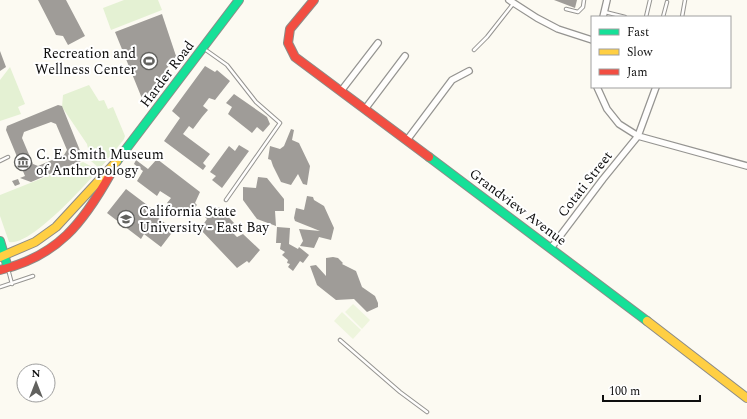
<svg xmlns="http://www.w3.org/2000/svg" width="747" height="419" font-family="Spectral,serif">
<rect width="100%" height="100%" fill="#fcfaf2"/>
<path fill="#e4f1d3" d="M 124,0 L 158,0 L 162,10 L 111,30 L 103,8 Z
M 10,67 L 25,104 L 18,107 L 21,114 L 0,121 L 0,80 Z
M 89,85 L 99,101 L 104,100 L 108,109 L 113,107 L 125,136 L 124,139 C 110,158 34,248 9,242 L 0,216 L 0,195 L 83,162 L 98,170 L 99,168 L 91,161 L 87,144 L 62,107 L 63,95 Z"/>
<path fill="#eef5dd" d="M 353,304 L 370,320 L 362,329 L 345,312 Z
M 342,312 L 361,330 L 353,339 L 334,321 Z"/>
<path fill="#9f9c98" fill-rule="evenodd" d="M 38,0 L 66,0 L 85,36 L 68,45 L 63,36 L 56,35 Z
M 554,0 L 577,0 L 575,8 Z
M 162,14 L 176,56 L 143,101 L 115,32 Z
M 0,51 L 6,67 L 0,71 Z
M 205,66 L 215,72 L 217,70 L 230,81 L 215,100 L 209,98 L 203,106 L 208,110 L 202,117 L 193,129 L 189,126 L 183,134 L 210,154 L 203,163 L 206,166 L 203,170 L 164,141 L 180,118 L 172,111 Z
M 234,94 L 267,117 L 270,124 L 263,132 L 257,127 L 252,133 L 228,114 L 232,107 L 226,103 Z
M 58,105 L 62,106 L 83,158 L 81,161 L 31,182 L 20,178 L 25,176 L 6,130 L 7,126 ZM 51,122 L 56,124 L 67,150 L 64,155 L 38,166 L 33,164 L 22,138 L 24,132 Z
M 291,129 L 294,130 L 292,140 L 299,143 L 310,166 L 307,185 L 303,184 L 298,174 L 291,185 L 281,182 L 273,166 L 271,160 L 268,159 L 270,146 L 280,149 L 284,146 Z
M 239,145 L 249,151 L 222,188 L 212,180 L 216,176 L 210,172 L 229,146 L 235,151 Z
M 157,159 L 200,192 L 195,203 L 197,205 L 185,217 L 167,203 L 171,198 L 160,191 L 157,196 L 137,181 L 143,171 L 134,164 L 136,160 L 148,169 Z
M 258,177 L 267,178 L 284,199 L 284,211 L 275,211 L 276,226 L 257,219 L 243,200 L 243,187 L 256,188 Z
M 18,179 L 20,184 L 15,186 L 12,181 Z
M 126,189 L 159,214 L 157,217 L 174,230 L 161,247 L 144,234 L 141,239 L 107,213 Z
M 307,196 L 313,197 L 314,200 L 324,206 L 334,228 L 331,240 L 319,237 L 314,248 L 300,246 L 303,241 L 299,229 L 320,231 L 295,221 L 294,218 L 296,208 L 304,210 Z
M 219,207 L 235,224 L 230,228 L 230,230 L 237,237 L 243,234 L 260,250 L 249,263 L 247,261 L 237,268 L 200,229 L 207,219 L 205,217 Z
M 277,227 L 290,228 L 289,244 L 298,249 L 299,247 L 309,255 L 303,263 L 300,261 L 293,271 L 288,267 L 290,264 L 287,263 L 288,260 L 282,255 L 285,252 L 280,249 L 281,243 L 276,243 Z
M 333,257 L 338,258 L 343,263 L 342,264 L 356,271 L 362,287 L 375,296 L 378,303 L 378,307 L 367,312 L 354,299 L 336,300 L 317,285 L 310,266 L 316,265 L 326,276 L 326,258 Z"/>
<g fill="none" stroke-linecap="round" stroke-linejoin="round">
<g stroke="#959491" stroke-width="4.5">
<path id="lane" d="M 566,9 L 578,12 L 583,7 L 584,0
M 605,12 L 625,17
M 646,17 L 650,0
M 663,17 L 667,2
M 682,17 L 685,0
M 203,48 L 227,65 L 256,102 L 280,123 L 226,200
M 474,50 L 487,37 L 513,4
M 0,161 L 8,157
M 8,269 L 12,284
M 0,287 L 33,276
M 340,340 L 400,392 L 427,412"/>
</g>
<g stroke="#959491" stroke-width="8">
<path id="street" d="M 509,0 L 537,18 L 558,29 L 592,40
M 603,17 L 607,0
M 597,87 L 607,109 L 619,124 L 638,136 L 747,166
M 341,91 L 378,43
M 365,109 L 405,56
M 407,140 L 452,80 L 469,71
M 551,248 L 603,179 L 638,136 L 656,87"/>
</g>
<g stroke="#8c8b87" stroke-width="10">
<path id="fast" d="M 429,157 L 647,321
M 117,161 L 239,0
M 0,241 L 8,268"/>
</g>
<g stroke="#8c8b87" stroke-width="10">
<path id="slow" d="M 0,257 L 35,242 L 56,227 L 117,161
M 647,321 L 747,398"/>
</g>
<g stroke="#8c8b87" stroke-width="10">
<path id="jam" d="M 314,0 L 290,29 L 288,43 L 295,57 L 429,157
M 0,270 C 58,256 83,223 111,173"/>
</g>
<use href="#lane" stroke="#fffefd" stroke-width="2.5"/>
<use href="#street" stroke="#fffefd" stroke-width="5.5"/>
<use href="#fast" stroke="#16e098" stroke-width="8"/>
<use href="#slow" stroke="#ffcf43" stroke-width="8"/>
<use href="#jam" stroke="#f24e42" stroke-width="8"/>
</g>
<defs>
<g id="stadium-ring" transform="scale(0.9)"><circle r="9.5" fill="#fff" stroke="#61615e" stroke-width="1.5"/><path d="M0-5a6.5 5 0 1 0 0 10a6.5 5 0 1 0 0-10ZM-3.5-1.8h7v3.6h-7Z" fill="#61615e"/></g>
<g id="museum-ring" transform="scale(0.9)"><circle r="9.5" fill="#fff" stroke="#61615e" stroke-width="1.5"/><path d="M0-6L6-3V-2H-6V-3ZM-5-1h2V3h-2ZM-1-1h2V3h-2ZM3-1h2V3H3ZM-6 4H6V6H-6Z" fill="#61615e"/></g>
<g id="university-ring" transform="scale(0.9)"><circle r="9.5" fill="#fff" stroke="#61615e" stroke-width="1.5"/><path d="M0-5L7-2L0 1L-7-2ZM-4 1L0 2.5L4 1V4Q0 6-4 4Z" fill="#61615e"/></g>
</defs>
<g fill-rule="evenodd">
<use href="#stadium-ring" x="149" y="61"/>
<use href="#museum-ring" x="23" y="162"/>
<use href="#university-ring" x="126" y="219"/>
</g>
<g text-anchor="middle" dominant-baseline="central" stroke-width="4" stroke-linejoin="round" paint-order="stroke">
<g font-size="14" fill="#0e0e0e" stroke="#fff" text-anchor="start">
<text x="136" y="53" text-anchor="end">Recreation and<tspan x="136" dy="16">Wellness Center</tspan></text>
<text x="36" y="154">C. E. Smith Museum<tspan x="36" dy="16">of Anthropology</tspan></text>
<text x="139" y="211">California State<tspan x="139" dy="16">University - East Bay</tspan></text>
</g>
<g font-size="14" fill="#0e0e0e" stroke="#fff">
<text transform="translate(167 74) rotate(-53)">Harder Road</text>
<text transform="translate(585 184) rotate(-52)">Cotati Street</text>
<text transform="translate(518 207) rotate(37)">Grandview Avenue</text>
</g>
</g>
<rect x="591" y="16" width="140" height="72" fill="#ffffff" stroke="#9f9f9f"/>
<rect x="599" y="29" width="20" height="6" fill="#16e098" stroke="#9f9f9f"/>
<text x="627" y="36" font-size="12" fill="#0e0e0e">Fast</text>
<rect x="599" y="49" width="20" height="6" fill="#ffcf43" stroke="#9f9f9f"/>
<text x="627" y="56" font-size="12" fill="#0e0e0e">Slow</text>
<rect x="599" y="69" width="20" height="6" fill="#f24e42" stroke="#9f9f9f"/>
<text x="627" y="76" font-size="12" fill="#0e0e0e">Jam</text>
<g transform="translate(36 383)"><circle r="19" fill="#ffffff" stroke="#9f9f9f"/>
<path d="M0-3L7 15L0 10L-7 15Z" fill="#61615e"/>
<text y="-6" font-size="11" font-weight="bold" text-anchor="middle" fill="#0e0e0e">N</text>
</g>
<path d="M603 395v6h97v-6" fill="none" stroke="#0e0e0e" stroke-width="2"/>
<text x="609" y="395" font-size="12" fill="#0e0e0e" stroke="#ffffff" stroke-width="3" paint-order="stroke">100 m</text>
</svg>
